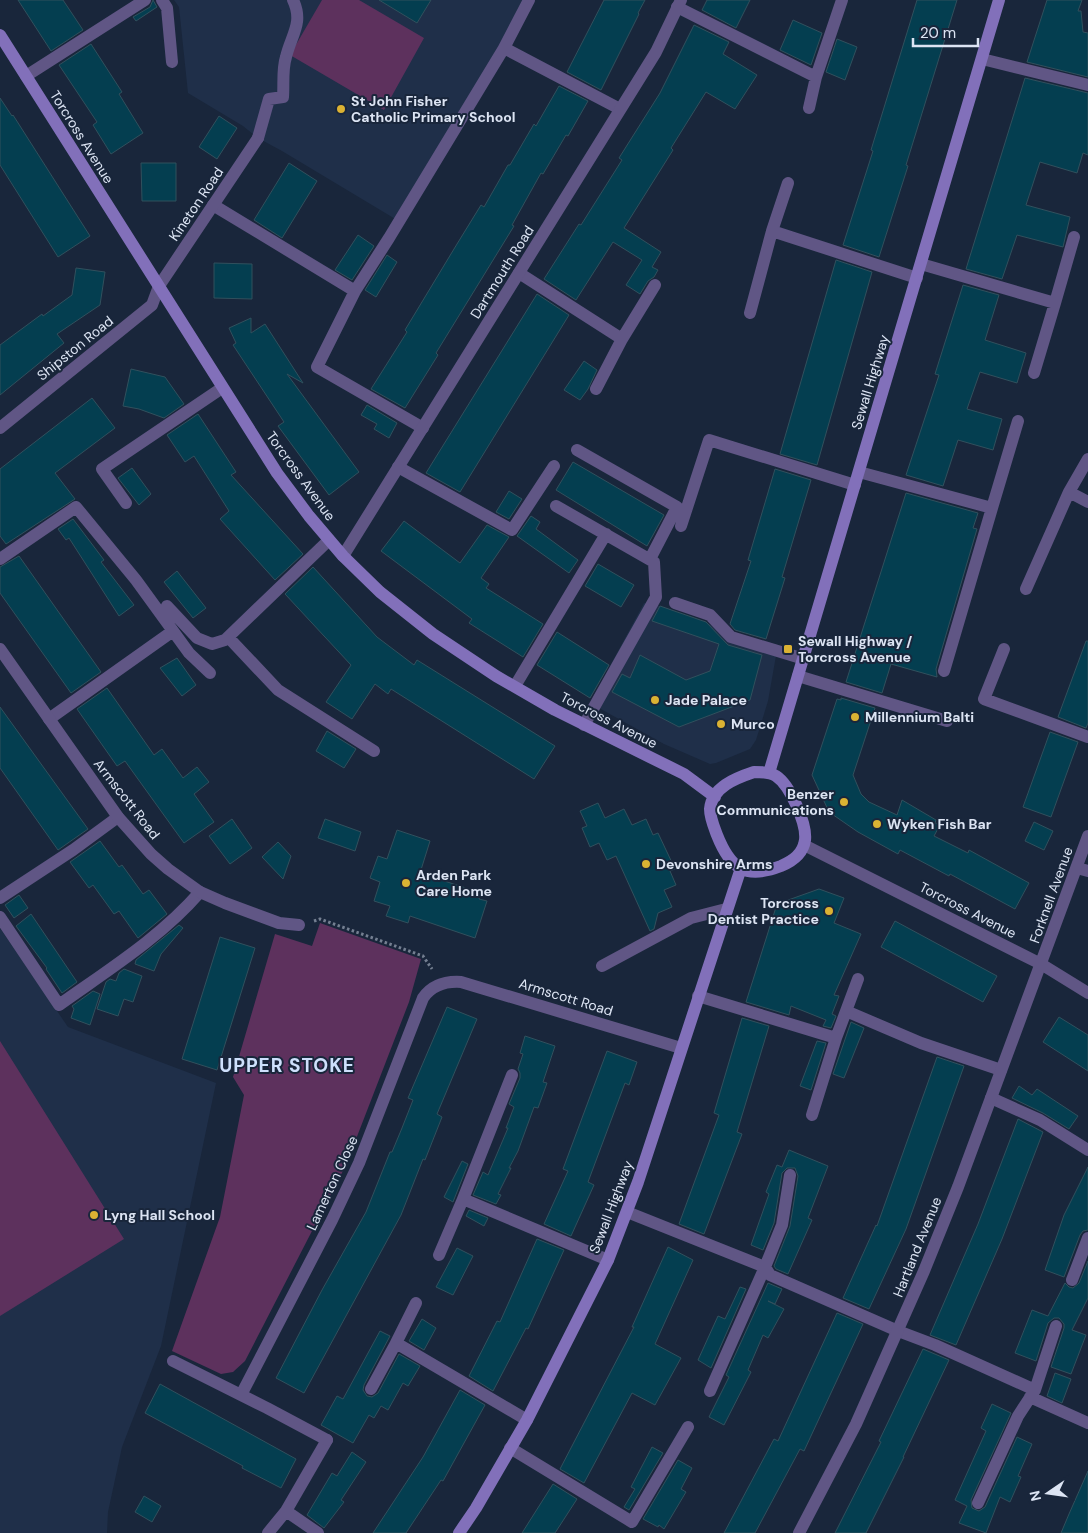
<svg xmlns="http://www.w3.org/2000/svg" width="1088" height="1533" font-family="'DM Sans',sans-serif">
<rect width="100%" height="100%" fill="#19263b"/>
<path fill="#1f2f49" d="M 174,0 L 529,0 L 402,223 L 282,151 L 258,138 L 243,126 L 188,93 L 179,7 Z
M 644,603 L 657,605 L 709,624 L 739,638 L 777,650 L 768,701 L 756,740 L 750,749 L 716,763 L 710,764 L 664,744 L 590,703 Z
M 0,928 L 68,1027 L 216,1083 L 161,1346 L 122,1447 L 108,1512 L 107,1533 L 0,1533 Z"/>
<path fill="#5d315d" d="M 322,0 L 359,0 L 424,38 L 384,110 L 290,55 Z
M 320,923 L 421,959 L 409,1002 L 346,1165 L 245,1361 L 233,1372 L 221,1374 L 172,1351 L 220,1217 L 244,1095 L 233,1077 L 275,934 L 312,946 Z
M 0,1041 L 124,1239 L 0,1316 Z"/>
<path fill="#043e50" stroke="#31505d" d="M 18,0 L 63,0 L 83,30 L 51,51 Z
M 153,0 L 157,7 L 136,21 L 133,17 L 150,7 Z
M 379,0 L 431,0 L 417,23 Z
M 604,0 L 645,0 L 638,13 L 639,14 L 601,90 L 567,72 Z
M 707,0 L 750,0 L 736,28 L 702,10 Z
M 917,0 L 957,0 L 906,165 L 908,166 L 879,257 L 843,245 L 873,151 L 871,150 Z
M 1047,0 L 1082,0 L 1078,11 L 1081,11 L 1083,32 L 1088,33 L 1088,77 L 1027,62 Z
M 793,20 L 822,33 L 811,65 L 780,50 Z
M 694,25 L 729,42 L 723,54 L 757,75 L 735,109 L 706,92 L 671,148 L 673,150 L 624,228 L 661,252 L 652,267 L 658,270 L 654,277 L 648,281 L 640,294 L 626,285 L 642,260 L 613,242 L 576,300 L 544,279 L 579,224 L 581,225 L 622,160 L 619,158 L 660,93 Z
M 837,39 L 857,47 L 845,80 L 826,72 Z
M 91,44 L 122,92 L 119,94 L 143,133 L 111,154 L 93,125 L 97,122 L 59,65 Z
M 1025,78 L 1088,93 L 1088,155 L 1083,153 L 1077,173 L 1040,162 L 1026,205 L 1070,217 L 1063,247 L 1017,235 L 1002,279 L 966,269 Z
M 559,86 L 588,101 L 568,136 L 566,135 L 543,174 L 541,173 L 512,225 L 514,226 L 436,353 L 438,355 L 405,408 L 371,389 L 407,332 L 405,330 L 457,244 L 481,205 L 484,207 L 508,165 L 510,165 L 534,124 L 536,126 Z
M 0,98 L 12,116 L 13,115 L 90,236 L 58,257 L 0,165 Z
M 219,116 L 237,128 L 217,159 L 199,147 Z
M 141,163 L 176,163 L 176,201 L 142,201 Z
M 289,163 L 317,181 L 282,238 L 254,220 Z
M 358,235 L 374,246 L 352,280 L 335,270 Z
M 387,255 L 397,262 L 376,297 L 365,290 Z
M 836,260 L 872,272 L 817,465 L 780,454 Z
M 214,263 L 252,264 L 252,299 L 214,298 Z
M 76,268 L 105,272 L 100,305 L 57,334 L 64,343 L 0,395 L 0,345 L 42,314 L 43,316 L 72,295 Z
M 963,285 L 999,295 L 985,340 L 1026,353 L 1017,383 L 980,372 L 967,409 L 1002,419 L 993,450 L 958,440 L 943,486 L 906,475 L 939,375 L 935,374 Z
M 537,294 L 569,315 L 460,492 L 426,473 Z
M 251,318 L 251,333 L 265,324 L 303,383 L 287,374 L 359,472 L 329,495 L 278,426 L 284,422 L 233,345 L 236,343 L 229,328 Z
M 584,361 L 597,370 L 588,389 L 580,400 L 564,390 Z
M 131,369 L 165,377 L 184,404 L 164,418 L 139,409 L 123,406 Z
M 92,398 L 115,428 L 55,473 L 75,499 L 6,544 L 0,536 L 0,469 Z
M 367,405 L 397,423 L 389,438 L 374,429 L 377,424 L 361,415 Z
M 198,414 L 236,472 L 231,475 L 303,554 L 275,580 L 220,519 L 229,511 L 194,456 L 185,462 L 167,435 Z
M 573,462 L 664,515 L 647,546 L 556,490 Z
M 132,468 L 151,494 L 139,505 L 118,478 Z
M 775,469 L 811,480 L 782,577 L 785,578 L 766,639 L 735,630 L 730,624 L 751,561 L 748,560 Z
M 509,491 L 522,499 L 509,519 L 496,512 Z
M 906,493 L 978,513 L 973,528 L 977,529 L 936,669 L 937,677 L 891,664 L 882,693 L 846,682 Z
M 531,516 L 540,522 L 536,529 L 578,560 L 569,573 L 517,536 Z
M 73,519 L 104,560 L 101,562 L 134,605 L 119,616 L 69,538 L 66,540 L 58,529 Z
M 404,521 L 460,563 L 487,525 L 509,537 L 481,578 L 489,584 L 486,588 L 543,624 L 523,657 L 469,623 L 472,619 L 381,551 Z
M 19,556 L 101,672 L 71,693 L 0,593 L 0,567 Z
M 598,564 L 634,585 L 621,607 L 585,586 Z
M 313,567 L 377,637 L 414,665 L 417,660 L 555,746 L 534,779 L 391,689 L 388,694 L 375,684 L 352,719 L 326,702 L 351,665 L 285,594 Z
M 177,571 L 206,608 L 193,618 L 164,582 Z
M 660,606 L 706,622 L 728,645 L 762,655 L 750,700 L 679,727 L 612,692 L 622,674 L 630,678 L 640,655 L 686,680 L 710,671 L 719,644 L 652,621 Z
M 557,632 L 609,665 L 590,698 L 537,665 Z
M 1086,641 L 1088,641 L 1088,723 L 1086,728 L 1058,717 Z
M 177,658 L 196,685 L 182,696 L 160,668 Z
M 107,688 L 154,755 L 162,749 L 183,778 L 197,767 L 209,782 L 194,794 L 214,822 L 184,843 L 125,761 L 117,766 L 77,709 Z
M 841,698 L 875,708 L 853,775 L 861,794 L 869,802 L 897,815 L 902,800 L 936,820 L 935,823 L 940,825 L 934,836 L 968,853 L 969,850 L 1029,883 L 1015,909 L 950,874 L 949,876 L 900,850 L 898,854 L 858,832 L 829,812 L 812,775 L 837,699 L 841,700 Z
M 0,707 L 88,829 L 58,850 L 0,768 Z
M 327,731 L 356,749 L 344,768 L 316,751 Z
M 1050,732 L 1078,742 L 1051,817 L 1023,807 Z
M 598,803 L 605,818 L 624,809 L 632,825 L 646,819 L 653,835 L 658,833 L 675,869 L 670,871 L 676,885 L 664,890 L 672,907 L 658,913 L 654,929 L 650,931 L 616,856 L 607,860 L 599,843 L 590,847 L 582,828 L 587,826 L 580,811 Z
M 232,819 L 252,848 L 230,864 L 209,836 Z
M 325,819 L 361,832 L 355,851 L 318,838 Z
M 1034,822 L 1053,831 L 1044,850 L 1025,841 Z
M 397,830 L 430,841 L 420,873 L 481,893 L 479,899 L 487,901 L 475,938 L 410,916 L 408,923 L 386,916 L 390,906 L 374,901 L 380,882 L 370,878 L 378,856 L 387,859 Z
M 100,841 L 119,867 L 122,865 L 143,894 L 149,890 L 167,914 L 138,938 L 119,911 L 114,914 L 93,885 L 89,888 L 70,862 Z
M 278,842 L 291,856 L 283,879 L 262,857 Z
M 819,889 L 844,898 L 834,923 L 861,934 L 834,995 L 839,996 L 832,1014 L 836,1016 L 831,1028 L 823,1026 L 826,1020 L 791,1006 L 789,1015 L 746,1002 L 777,904 Z
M 19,895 L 28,908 L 14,918 L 5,905 Z
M 31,914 L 77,982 L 62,993 L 46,969 L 47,968 L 16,926 Z
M 895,921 L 997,976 L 983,1002 L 881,947 Z
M 179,925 L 183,928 L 161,954 L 154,971 L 135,964 L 136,960 Z
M 220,937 L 255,948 L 217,1070 L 182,1059 Z
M 124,969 L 142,976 L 133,1002 L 124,999 L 118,1016 L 97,1009 L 106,982 L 110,979 L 116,981 L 119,973 Z
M 93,991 L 100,994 L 90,1025 L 71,1018 L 74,1009 L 72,1006 Z
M 447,1007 L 477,1019 L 437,1114 L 442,1117 L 425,1160 L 423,1159 L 401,1215 L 304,1393 L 276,1378 L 322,1290 L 366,1212 L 390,1152 L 392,1152 L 402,1128 L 413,1100 L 408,1098 Z
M 1059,1017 L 1088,1035 L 1088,1071 L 1043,1042 Z
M 742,1018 L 769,1026 L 737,1132 L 742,1134 L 704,1234 L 679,1224 L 719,1115 L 714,1113 Z
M 851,1022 L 864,1028 L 844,1078 L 833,1074 Z
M 525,1036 L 555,1046 L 543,1082 L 547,1083 L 538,1108 L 534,1107 L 518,1151 L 509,1168 L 511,1168 L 498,1194 L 501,1195 L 496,1204 L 473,1195 L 483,1172 L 488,1175 L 508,1128 L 506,1128 L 514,1107 L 509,1104 L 520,1078 L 520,1073 L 518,1069 L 523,1054 L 520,1053 Z
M 817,1041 L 826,1043 L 811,1090 L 800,1086 Z
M 607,1051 L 637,1062 L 629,1085 L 625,1083 L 588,1182 L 594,1185 L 571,1236 L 544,1224 L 568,1171 L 563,1169 Z
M 937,1057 L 964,1066 L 906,1229 L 869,1309 L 843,1298 L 876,1225 L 877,1226 Z
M 1019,1086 L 1032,1095 L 1037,1089 L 1078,1116 L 1069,1129 L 1043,1113 L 1012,1098 Z
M 1018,1119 L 1043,1132 L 1002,1239 L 956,1345 L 930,1335 L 978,1224 Z
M 789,1150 L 828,1166 L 808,1218 L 812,1220 L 788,1274 L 776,1269 L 774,1266 L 790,1226 L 798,1176 L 795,1168 L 787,1168 L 782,1173 L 774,1223 L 763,1250 L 751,1245 L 769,1194 L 766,1192 L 777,1165 L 782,1167 Z
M 462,1161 L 468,1164 L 453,1202 L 444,1197 Z
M 1088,1167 L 1088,1230 L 1083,1231 L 1080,1235 L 1064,1277 L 1045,1270 L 1064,1215 Z
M 469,1210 L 488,1218 L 484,1226 L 466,1216 Z
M 537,1239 L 564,1250 L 528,1329 L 526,1328 L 493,1391 L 469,1376 L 497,1321 L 500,1322 Z
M 668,1247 L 693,1260 L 655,1344 L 681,1358 L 655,1405 L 632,1393 L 584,1483 L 560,1469 L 634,1327 L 632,1327 Z
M 457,1248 L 473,1256 L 453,1295 L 436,1287 Z
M 1088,1261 L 1088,1298 L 1072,1330 L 1086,1335 L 1071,1374 L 1051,1367 L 1064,1328 L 1064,1324 L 1059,1318 L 1054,1318 L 1048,1323 L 1036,1361 L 1015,1353 L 1032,1310 L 1048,1316 L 1065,1283 L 1069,1287 L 1073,1288 L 1079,1283 Z
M 768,1283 L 782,1289 L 775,1304 L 768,1301 L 784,1309 L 768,1338 L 763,1335 L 748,1370 L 751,1372 L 724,1425 L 709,1417 L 729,1377 L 726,1375 Z
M 740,1287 L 746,1289 L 711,1368 L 698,1360 L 718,1316 L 725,1319 Z
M 837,1313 L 863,1324 L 804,1451 L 800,1449 L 755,1533 L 724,1533 L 774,1439 L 778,1441 Z
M 422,1319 L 436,1328 L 424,1350 L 409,1341 Z
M 380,1331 L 390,1336 L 364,1385 L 363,1390 L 367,1396 L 372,1397 L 378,1393 L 399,1354 L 420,1366 L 408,1386 L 403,1383 L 388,1410 L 381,1406 L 374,1418 L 369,1415 L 353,1443 L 321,1425 L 337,1396 L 343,1399 Z
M 923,1349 L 949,1360 L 903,1457 L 904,1457 L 866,1533 L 835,1533 L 881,1442 L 879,1441 Z
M 1055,1373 L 1071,1379 L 1062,1403 L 1047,1396 Z
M 160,1384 L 296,1459 L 281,1488 L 242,1468 L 243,1466 L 145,1413 Z
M 460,1390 L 485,1405 L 443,1481 L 441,1480 L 406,1533 L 373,1533 L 423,1457 Z
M 992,1404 L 1011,1413 L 971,1500 L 972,1508 L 979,1511 L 985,1507 L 1017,1437 L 1032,1444 L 1018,1476 L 1021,1477 L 1010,1502 L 1000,1497 L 986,1533 L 959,1523 L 967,1506 L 955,1500 L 986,1431 L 981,1428 Z
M 652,1447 L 663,1453 L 629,1510 L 624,1507 L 635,1489 L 631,1487 Z
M 352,1452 L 366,1462 L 341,1500 L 344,1502 L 324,1528 L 307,1515 L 332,1473 L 337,1476 Z
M 678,1460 L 692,1468 L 681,1489 L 686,1492 L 664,1529 L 659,1525 L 658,1527 L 643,1519 Z
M 1088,1471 L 1088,1533 L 1061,1533 L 1069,1514 Z
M 553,1484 L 577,1499 L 555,1533 L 522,1533 Z
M 144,1496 L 161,1506 L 152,1522 L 135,1512 Z"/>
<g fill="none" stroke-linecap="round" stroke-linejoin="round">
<path stroke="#747f91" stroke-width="3" stroke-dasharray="2.5 2.5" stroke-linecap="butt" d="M 314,921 L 320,919 L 423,956 L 432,969"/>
<path stroke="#605685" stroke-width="12" d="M 162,0 L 167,8 L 172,62
M 677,7 L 816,77 L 809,108
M 504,48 L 529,0
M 982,59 L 1088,85
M 26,76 L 145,0
M 816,77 L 842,0
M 258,138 L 269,99 L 283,97 C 284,84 282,69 286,57 C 291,35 304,23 293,0
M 788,183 L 772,231 L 917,278
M 213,205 L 355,291 L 389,238 L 504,48 L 620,109
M 921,264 L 1055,303 L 1074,237
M 519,273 L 622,339 L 596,389
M 355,291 L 317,367 L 423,428
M 750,313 L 772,231
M 622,339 L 655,285
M 1034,373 L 1055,303
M 577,450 L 677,507 L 650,559
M 398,467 L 512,530 L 554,466
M 859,472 L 992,508 L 944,671
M 1069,492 L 1088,459
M 126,503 L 102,469 L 222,388
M 556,506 L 654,562 L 656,597 L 584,725
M 992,508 L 1018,421
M 681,526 L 709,440 L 855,485
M 0,559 L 76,507 L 136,580 L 189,653 L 210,673
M 1026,589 L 1069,492 L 1088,502
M 675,603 L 710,615 L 731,637 L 804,659
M 167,606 L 197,638 L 212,644 L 225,640 L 329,540
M 228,637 L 278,690 L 374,751
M 1004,649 L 984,699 L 1088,737
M 798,676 L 947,721
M 515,686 L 606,534
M 49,719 L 173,631
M 1077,868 L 1088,871
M 0,898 L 73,850 L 118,817
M 0,917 L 59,1005 C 108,970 160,938 200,892
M 602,966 L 691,918 L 726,909
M 698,996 L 836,1038 L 858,979
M 846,1011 L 921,1043 L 1001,1070
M 512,1075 L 463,1199 L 608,1260
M 991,1098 L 1040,1120 L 1088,1150
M 812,1115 L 836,1038
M 627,1212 L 765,1267 L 782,1225 L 790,1175
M 439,1255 L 463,1199
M 1072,1280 L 1088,1238
M 416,1303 L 396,1343 L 527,1420
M 371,1389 L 396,1343
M 710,1391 L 765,1267 L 770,1275 L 898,1331 L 935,1345 L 1035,1390
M 1030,1397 L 1088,1423
M 510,1448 L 632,1522 L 688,1427
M 978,1503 L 1018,1416 L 1035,1390 L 1056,1326
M 286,1511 L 327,1440
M 268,1533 L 286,1511 L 318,1533"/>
<path stroke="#605685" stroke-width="12" d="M 0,428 L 152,305 L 159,286 L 258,138
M 343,556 L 656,52 L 681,0
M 0,649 L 118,817 L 151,854 L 168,869 L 200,892 L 225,903 L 279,923 L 299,925
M 804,845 L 1041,964 L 1088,993
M 173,1361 L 267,1408 L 327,1440
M 241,1395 L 332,1220 L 359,1163 L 423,998 C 432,985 445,981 461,982 L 681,1048
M 799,1533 L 856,1424 L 924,1271 L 958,1187 L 1088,836"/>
<path stroke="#8270ba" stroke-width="12" d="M 0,35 L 277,473 L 309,516 L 343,556 L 380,592 L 433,634 L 496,676 L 555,710 L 684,774 L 715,797
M 754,772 C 762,772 770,772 776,776 C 790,785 807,824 805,840 C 803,854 793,861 781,866 C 745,880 730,868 717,835 C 714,827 710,818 710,809 C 712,787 736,778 754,772 Z
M 769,773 L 999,0
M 459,1533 L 476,1508 L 527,1420 L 608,1260 L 638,1182 L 741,868"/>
</g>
<g fill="#dbb233" stroke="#19263b" stroke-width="2">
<circle cx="341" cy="109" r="5"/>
<rect x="783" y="644" width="10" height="10" rx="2.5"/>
<circle cx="655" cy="700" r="5"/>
<circle cx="855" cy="717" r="5"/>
<circle cx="721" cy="724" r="5"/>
<circle cx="844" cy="802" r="5"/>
<circle cx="877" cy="824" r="5"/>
<circle cx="646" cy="864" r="5"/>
<circle cx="406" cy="883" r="5"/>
<circle cx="829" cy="911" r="5"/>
<circle cx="94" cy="1215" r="5"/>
</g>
<g text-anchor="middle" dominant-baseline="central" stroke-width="4" stroke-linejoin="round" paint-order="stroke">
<g font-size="14" font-weight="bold" fill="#dce4f3" stroke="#19263b" text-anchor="start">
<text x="351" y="101">St John Fisher<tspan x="351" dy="16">Catholic Primary School</tspan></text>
<text x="798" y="641">Sewall Highway /<tspan x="798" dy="16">Torcross Avenue</tspan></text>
<text x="665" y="700">Jade Palace</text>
<text x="865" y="717">Millennium Balti</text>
<text x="731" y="724">Murco</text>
<text x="834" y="794" text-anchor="end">Benzer<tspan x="834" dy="16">Communications</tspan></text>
<text x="887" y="824">Wyken Fish Bar</text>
<text x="656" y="864">Devonshire Arms</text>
<text x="416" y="875">Arden Park<tspan x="416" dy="16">Care Home</tspan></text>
<text x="819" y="903" text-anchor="end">Torcross<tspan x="819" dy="16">Dentist Practice</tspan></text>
<text x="104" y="1215">Lyng Hall School</text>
</g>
<g font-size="14" fill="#dce4f3" stroke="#19263b">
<text transform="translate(82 137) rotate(58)">Torcross Avenue</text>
<text transform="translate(196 204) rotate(-56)">Kineton Road</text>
<text transform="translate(502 272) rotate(-58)">Dartmouth Road</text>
<text transform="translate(75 348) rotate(-39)">Shipston Road</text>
<text transform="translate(870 382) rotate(-73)">Sewall Highway</text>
<text transform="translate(301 476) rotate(54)">Torcross Avenue</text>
<text transform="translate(609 720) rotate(27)">Torcross Avenue</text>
<text transform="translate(127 799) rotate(52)">Armscott Road</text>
<text transform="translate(1051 895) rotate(-70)">Forknell Avenue</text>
<text transform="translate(968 910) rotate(27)">Torcross Avenue</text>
<text transform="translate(566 997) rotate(17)">Armscott Road</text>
<text transform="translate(332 1183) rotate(-65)">Lamerton Close</text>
<text transform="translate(611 1207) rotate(-69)">Sewall Highway</text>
<text transform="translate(917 1247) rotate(-68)">Hartland Avenue</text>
</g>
<g font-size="19" font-weight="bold" letter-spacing="1" fill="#cee0fc" stroke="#19263b">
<text x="287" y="1065">UPPER STOKE</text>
</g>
</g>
<g transform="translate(1048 1493) rotate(257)" stroke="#19263b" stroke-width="4" paint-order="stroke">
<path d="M0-4L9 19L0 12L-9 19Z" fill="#dce4f3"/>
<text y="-8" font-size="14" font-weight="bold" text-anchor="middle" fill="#dce4f3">N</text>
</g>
<path d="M913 38v8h65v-8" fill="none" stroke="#dce4f3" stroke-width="2.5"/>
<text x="920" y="38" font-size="15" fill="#dce4f3" stroke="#19263b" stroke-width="4" paint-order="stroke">20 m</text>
</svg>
